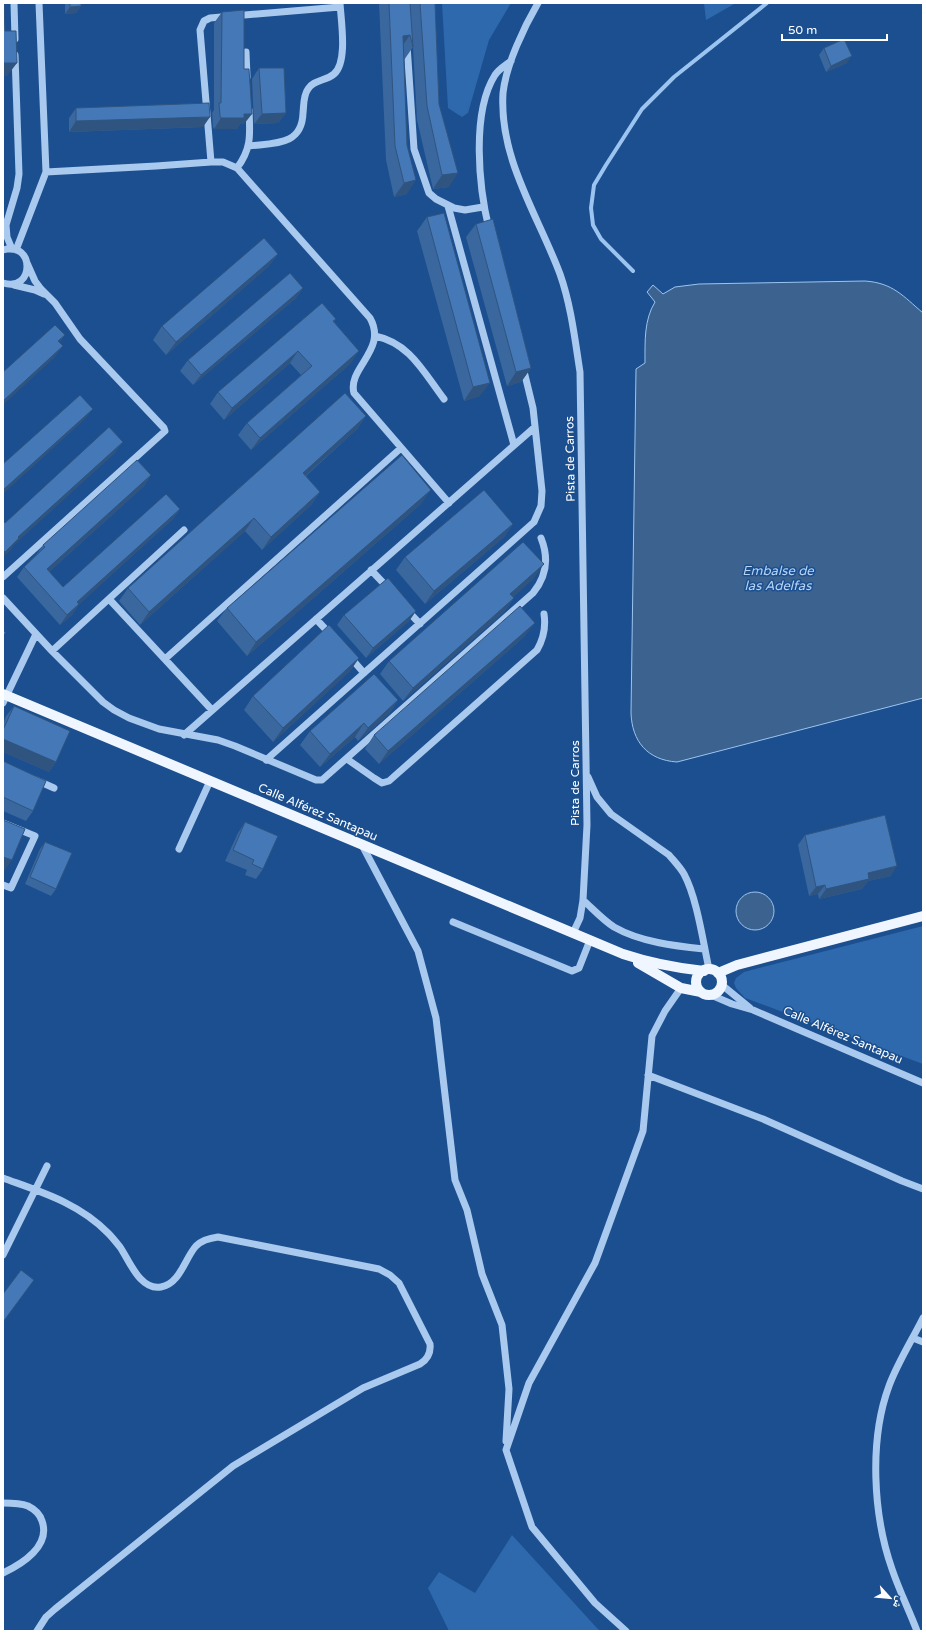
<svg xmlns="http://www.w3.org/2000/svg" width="926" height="1634" font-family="'Varela Round','Noto Naskh Arabic',sans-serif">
<rect width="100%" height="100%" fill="#1b4f8f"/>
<path fill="#2e69ad" d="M 442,3 L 511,3 L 489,40 L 468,113 L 462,117 L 448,108 Z
M 704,3 L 736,3 L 706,20 Z
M 923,926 L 923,1064 L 745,998 L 736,988 L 734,983 L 736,978 L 744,972 Z
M 512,1535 L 596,1627 L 600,1631 L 449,1631 L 428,1588 L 439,1572 L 475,1593 Z"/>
<path fill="#3c6290" stroke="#9cc4f0" d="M 865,281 C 893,283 903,296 923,313 L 923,698 L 677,762 C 647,760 632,741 631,713 L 636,369 L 645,363 C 645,341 644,320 655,302 L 647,292 L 653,285 L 663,294 L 675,287 L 699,284 Z
M736 911a19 19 0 1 1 38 0a19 19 0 1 1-38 0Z"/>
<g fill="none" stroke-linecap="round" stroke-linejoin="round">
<path stroke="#9cc4f0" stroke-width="4" d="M 633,271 L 601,239 L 593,225 L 591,208 L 594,185 L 606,165 L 642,109 L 674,77 L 767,3"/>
<path stroke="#a9c9ee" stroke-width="7" d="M 14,3 L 15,39
M 538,3 C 524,27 506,65 503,93 C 499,159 538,215 560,274 C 571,305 575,340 580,372 L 587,825 L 583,900 L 580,918 L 573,933
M 407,45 L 414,149 L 429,193 L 436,199 L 454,208 L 465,210 L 483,207
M 246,52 L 247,77
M 249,146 C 274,143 302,146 303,113 C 304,105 303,96 308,89 C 313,80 326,81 334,74 C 348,62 341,21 340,3
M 211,162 L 200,30 L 204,21 L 210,18 L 340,7
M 237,168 C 252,148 250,134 249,110
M 46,172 L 156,166 L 211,162 L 223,162 L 237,168 L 370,318 C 388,350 347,368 354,393 L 449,503
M 448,206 L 514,445
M 6,225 L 7,237 L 12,249
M 3,229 L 6,225 L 17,188 L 19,174 L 15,55
M 489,229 C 479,188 471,113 495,75 C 499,69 506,65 511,61
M 3,250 C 35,240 35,293 3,283
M 16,250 L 46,172 L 39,3
M 14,285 L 35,290 L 44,294
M 375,336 C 410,343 424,373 444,399
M 371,570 L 389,589
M 3,577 L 165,431 L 164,428 L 80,339 L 55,303 L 41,289 L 35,281 L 27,263
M 3,598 L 52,651 L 103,702 L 114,710 L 129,718 L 159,729 L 218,740 L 235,746 L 316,780 L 322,780 L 533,593 C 547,576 549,558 541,538
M 109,599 L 212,710
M 406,609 L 420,624
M 316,619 L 331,635
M 52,651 L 184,530
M 350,657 L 364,673
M 165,659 L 401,448
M 3,703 L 36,634
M 184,735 L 535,427
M 347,759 L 374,778 L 382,783 L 389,781 L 537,650 C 544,638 546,627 544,614
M 266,760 L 534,522 L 541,506 L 542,491 L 533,408 L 523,367
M 588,777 L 597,797 L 611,814 L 669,855 C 674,861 680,867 684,874 C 697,898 703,942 709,969
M 36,780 L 54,788
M 3,823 L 35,836 L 11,888 L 3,885
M 362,845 L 418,951 L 436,1018 L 455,1180 L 467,1210 L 482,1274 L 502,1325 L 509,1389 L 506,1441
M 179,849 L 210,781
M 583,900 C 593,909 603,920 614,927 C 640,942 675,946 704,949
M 453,922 L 572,971 L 579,968 L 590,940
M 722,985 L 750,1008
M 711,995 L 732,1004 L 753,1010 L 923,1083
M 648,1075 L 763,1119 L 902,1181 L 923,1189
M 3,1178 C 41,1192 79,1203 108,1233 C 112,1237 116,1242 120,1247 C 129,1260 140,1291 161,1287 C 180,1284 185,1258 196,1246 C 202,1240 210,1238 218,1237 L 379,1269 L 390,1275 L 399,1283 L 430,1344 C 431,1353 428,1359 420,1364 L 363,1388 L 233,1466 L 55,1609 L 46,1617 L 37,1631
M 3,1255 L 47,1166
M 913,1338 L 923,1342
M 3,1503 C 11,1503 20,1503 28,1506 C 34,1509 40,1514 42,1521 C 51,1546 22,1564 3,1573
M 626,1631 L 595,1603 L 532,1527 L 506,1450 L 529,1383 L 595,1263 L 643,1131 L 652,1036 L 665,1011 L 681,988
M 917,1631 C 909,1610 899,1590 892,1569 C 873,1515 869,1440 889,1386 C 897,1364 912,1340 923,1318"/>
<path stroke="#f0f6ff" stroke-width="10" d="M 3,694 L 623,954 C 650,963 676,968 704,971
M 638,963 L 681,988 L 701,992
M696 982a13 13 0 1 1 26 0a13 13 0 1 1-26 0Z
M 718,973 L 737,965 L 923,916"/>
</g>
<path fill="#3a679d" d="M 65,3 L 81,3 L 81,6 L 76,13 L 65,14 Z
M 379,3 L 435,3 L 439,104 L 449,187 L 433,189 L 417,120 L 413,47 L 404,60 L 407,194 L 394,197 L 386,160 Z
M 222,12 L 244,124 L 240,124 L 237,129 L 214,129 L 213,127 L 212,113 L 214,110 L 214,23 Z
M 824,48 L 847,63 L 826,72 L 819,55 Z
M 259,68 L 286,113 L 278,123 L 254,124 L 252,79 Z
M 76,108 L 203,127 L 69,132 L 69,118 Z
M 427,217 L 480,396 L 464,401 L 417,231 Z
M 476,224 L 531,368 L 521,382 L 507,386 L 466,237 Z
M 278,254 L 268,267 L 166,355 L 153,340 L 162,326 Z
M 303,288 L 296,298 L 193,385 L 180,371 L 188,360 Z
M 336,319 L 334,321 L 351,363 L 251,450 L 238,435 L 247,423 L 301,375 L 290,363 L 224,420 L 210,404 L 218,392 Z
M 366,416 L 357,429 L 306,476 L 320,492 L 311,505 L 262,550 L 245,531 L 140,625 L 119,601 L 128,588 Z
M 151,475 L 144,486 L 49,572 L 63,587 L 180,509 L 173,519 L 79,604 L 72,615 L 60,625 L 17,577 L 24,567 L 36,555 L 43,545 Z
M 422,503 L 247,656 L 217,621 L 227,608 Z
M 513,524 L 504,537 L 425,604 L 396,570 L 405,557 Z
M 534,578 L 513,597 L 514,598 L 504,612 L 403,701 L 380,674 L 389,661 Z
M 416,611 L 409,621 L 366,658 L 337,625 L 344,615 Z
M 525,636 L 379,764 L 365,749 L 374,735 Z
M 359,658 L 350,671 L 273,742 L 244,710 L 253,696 Z
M 398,700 L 389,714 L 358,741 L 355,737 L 320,767 L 300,745 L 310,731 Z
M 14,706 L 56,762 L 49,772 L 3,752 L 3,724 L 6,716 Z
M 3,761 L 33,811 L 26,821 L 3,811 Z
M 245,822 L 263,869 L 256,879 L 245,875 L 247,870 L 225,861 L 238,833 Z
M 805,835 L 891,876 L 868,881 L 862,889 L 819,899 L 818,894 L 809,896 L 798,845 Z
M 45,842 L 56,889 L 51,896 L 25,884 L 40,849 Z"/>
<path fill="#305480" d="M 81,6 L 76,13 L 65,14 L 70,7 Z
M 410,35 L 401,48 L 403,36 Z
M 852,56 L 847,63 L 826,72 L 831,66 Z
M 3,63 L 17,63 L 7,76 L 3,76 Z
M 286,113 L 278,123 L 254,124 L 262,114 Z
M 244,114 L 252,114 L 244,124 L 240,124 L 237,129 L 214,129 L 221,118 Z
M 210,117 L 203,127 L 69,132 L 76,121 Z
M 458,173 L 449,187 L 433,189 L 442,175 Z
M 416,180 L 407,194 L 394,197 L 404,183 Z
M 278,254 L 268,267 L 166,355 L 176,342 Z
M 303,288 L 296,298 L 193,385 L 201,375 Z
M 65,335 L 57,347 L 58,341 Z
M 63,346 L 54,358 L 3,405 L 3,401 Z
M 298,351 L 290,363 L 224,420 L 232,408 Z
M 359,351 L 351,363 L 251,450 L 260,438 Z
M 531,368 L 521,382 L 507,386 L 516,372 Z
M 490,383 L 480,396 L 464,401 L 473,387 Z
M 93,409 L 84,420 L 3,494 L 3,490 Z
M 366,416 L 357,429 L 294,486 L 303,473 Z
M 123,442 L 114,454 L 14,545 L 11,550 L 3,557 L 3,554 L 5,552 L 18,537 Z
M 151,475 L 144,486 L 40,580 L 47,569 Z
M 431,490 L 422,503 L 247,656 L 256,642 Z
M 320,492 L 311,505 L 262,550 L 271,537 Z
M 180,509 L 173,519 L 70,613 L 77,602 Z
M 254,518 L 245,531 L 140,625 L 149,612 Z
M 513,524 L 504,537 L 425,604 L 434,591 Z
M 544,564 L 534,578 L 501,608 L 510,594 Z
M 514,598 L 504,612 L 403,701 L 413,688 Z
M 79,604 L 72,615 L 60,625 L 67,615 Z
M 416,611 L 409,621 L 366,658 L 373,648 Z
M 535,623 L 525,636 L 379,764 L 388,751 Z
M 359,658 L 350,671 L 273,742 L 283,728 Z
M 398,700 L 389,714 L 358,741 L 368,728 Z
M 364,723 L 355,737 L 320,767 L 330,754 Z
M 3,739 L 56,762 L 49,772 L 3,752 Z
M 3,857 L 12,860 L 4,871 L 3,870 Z
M 897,866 L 891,876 L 868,881 L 862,889 L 819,899 L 826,889 L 868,873 Z
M 825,885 L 818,894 L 809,896 L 816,887 Z"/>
<path fill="#4478b7" stroke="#305480" d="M 3,3 L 4,3 L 5,31 L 16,31 L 17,63 L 3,63 Z
M 70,3 L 81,3 L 81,6 L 70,7 Z
M 389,3 L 410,3 L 413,47 L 410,35 L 403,36 L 407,145 L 416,180 L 404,183 L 395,146 Z
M 420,3 L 435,3 L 439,104 L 458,173 L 442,175 L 427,106 Z
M 244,10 L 244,69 L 249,69 L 252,114 L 244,114 L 244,118 L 221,118 L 220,116 L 219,103 L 221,103 L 222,12 Z
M 844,39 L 852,56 L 831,66 L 824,48 Z
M 259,68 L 284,68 L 286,113 L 262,114 Z
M 209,103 L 210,117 L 76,121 L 76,108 Z
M 444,213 L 490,383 L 473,387 L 427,217 Z
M 493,219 L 531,368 L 516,372 L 476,224 Z
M 264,238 L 278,254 L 176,342 L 162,326 Z
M 290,273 L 303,288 L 201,375 L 188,360 Z
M 322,303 L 336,319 L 333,321 L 359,351 L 260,438 L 247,423 L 312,366 L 298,351 L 232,408 L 218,392 Z
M 55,325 L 65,335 L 58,341 L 63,346 L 3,401 L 3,372 Z
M 345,393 L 366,416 L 303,473 L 320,492 L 271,537 L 254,518 L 149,612 L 128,588 Z
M 80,395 L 93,409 L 3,490 L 3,464 Z
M 109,427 L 123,442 L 18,537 L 19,538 L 5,552 L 3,550 L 3,521 L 5,523 Z
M 402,455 L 431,490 L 256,642 L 227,608 Z
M 137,460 L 151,475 L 47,569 L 63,587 L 166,494 L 180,509 L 77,602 L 79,604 L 67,615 L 24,567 L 45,547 L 43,545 Z
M 484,490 L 513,524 L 434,591 L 405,557 Z
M 523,542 L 544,564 L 510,594 L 514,598 L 413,688 L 389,661 Z
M 388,578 L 416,611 L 373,648 L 344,615 Z
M 520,606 L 535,623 L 388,751 L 374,735 Z
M 329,625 L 359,658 L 283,728 L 253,696 Z
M 3,630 L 6,633 L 3,635 Z
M 374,674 L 398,700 L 368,728 L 364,723 L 330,754 L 310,731 Z
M 14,706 L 70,731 L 56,762 L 3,739 L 3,730 Z
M 3,761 L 46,781 L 33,811 L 3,797 Z
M 885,815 L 897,866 L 868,873 L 869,879 L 826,889 L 825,885 L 816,887 L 805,835 Z
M 3,820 L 25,829 L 12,860 L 3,857 Z
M 245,822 L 278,836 L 263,869 L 252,864 L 254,860 L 233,850 Z
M 45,842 L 72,853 L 56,889 L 30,877 Z
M 21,1270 L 34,1280 L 3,1322 L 3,1294 Z"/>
<g text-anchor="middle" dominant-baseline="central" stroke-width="3" stroke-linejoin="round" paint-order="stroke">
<g font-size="12" fill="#fff" stroke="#1b4f8f">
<text transform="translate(570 459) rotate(-91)">Pista de Carros</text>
<text transform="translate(575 783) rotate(-90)">Pista de Carros</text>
<text transform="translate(318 812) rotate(23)">Calle Alférez Santapau</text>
<text transform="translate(843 1035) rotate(23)">Calle Alférez Santapau</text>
</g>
<g font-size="13" font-style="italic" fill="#b5d3f5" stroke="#1b4f8f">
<text x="778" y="571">Embalse de<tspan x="778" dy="15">las Adelfas</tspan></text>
</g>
</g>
<rect width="926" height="1634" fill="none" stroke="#ffffff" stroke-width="8"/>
<g transform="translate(890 1598) rotate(117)" stroke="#1b4f8f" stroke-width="3" paint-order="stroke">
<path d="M0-3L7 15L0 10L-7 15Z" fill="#ffffff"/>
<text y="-6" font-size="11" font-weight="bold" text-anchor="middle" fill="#ffffff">ش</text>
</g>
<path d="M782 34v6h105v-6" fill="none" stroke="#ffffff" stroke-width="2"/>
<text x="788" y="34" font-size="12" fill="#ffffff" stroke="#1b4f8f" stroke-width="3" paint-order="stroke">50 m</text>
</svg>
